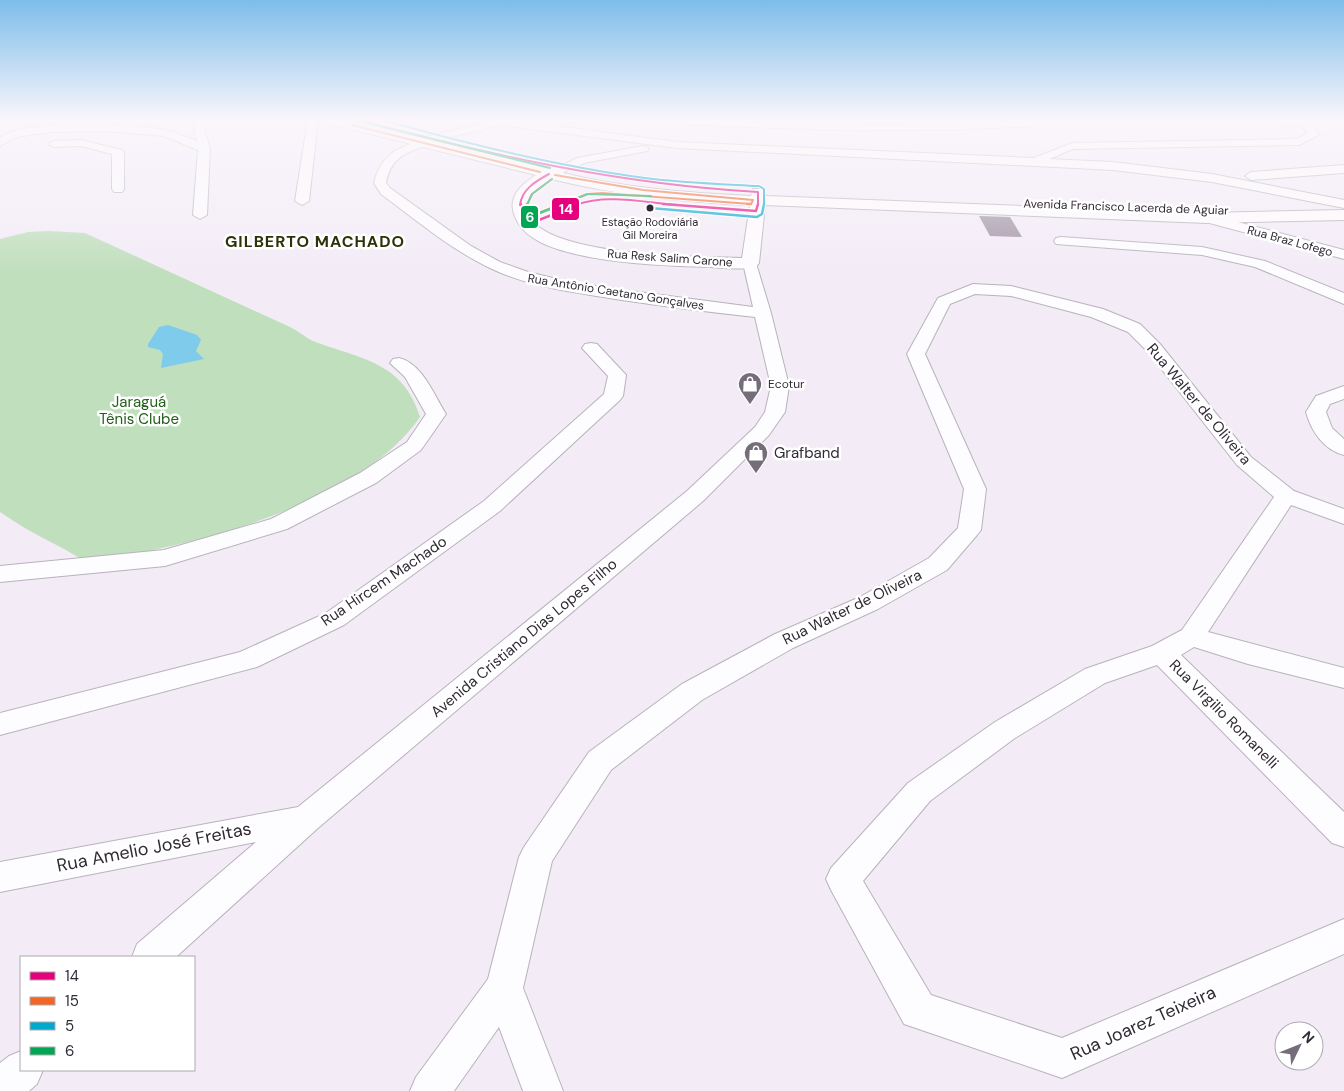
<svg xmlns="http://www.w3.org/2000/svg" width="1344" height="1091" font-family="'DM Sans',sans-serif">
<rect width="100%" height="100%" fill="#f3ecf7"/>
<path fill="#c0dfbd" d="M 48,231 L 85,233 L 290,327 C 298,331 305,337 313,341 C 360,359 403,361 420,417 C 368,493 231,535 143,552 C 131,554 93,561 83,559 C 76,557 69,551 62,548 C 41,537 20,526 0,512 L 0,239 L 28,232 Z"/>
<path fill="#7ecbec" d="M 168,325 L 197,335 L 201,340 L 196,351 L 204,359 L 161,368 L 163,354 L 160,350 L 148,347 L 148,344 L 159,327 Z"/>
<path fill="#a296a8" d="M 979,216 L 1010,217 L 1022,237 L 990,236 Z"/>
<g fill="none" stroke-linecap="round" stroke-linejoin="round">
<g stroke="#b8b2bc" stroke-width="2">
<path id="street" d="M 197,119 L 207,119 L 204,130 L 210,148 L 207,215 L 200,219 L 193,215 L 198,150 L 164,136 L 105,131 L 51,132 L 28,135 L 14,138 L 0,146 L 0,138 C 29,117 128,123 164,130 C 175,132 186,137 197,141 L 194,130 Z
M 308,119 L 318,119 L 309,201 L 302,205 L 295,201 Z
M 476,119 L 504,119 L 677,142 L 1034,158 L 1072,143 L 1297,139 L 1308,133 L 1301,126 L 1253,122 L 1248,119 L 1304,120 L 1308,121 L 1320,134 L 1299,145 L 1073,149 L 1049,159 L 1113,162 L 1212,174 L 1344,200 L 1344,208 L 1212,182 L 1113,170 L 677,148 L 501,125 L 429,142 L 423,139 L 425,137 L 484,123 L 477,121 Z
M 566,119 L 618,119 L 613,122 L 571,123 L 567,122 Z
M 638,119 L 886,125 L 1032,120 L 1037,123 L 1032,126 C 902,134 773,129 643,122 Z
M 81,140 L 122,150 L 124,152 L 124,189 L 122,192 L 114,192 L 112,189 L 112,154 L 81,146 L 54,147 L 48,144 L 54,141 Z
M 421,141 L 427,144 L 425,146 C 403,154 391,158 386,183 L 390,188 L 471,246 L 500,262 L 528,272 L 565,281 L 608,288 L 753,307 L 743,263 L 745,260 L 755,260 L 771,313 L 789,386 L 785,412 L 769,435 L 703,501 L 318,828 L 176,957 L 132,957 L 137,944 L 256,842 L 0,892 L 0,862 L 298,807 L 687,491 L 755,427 L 765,412 L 771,386 L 755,317 C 708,312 662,306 615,299 C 573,292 529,287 490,268 C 450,249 416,220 381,194 L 374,183 C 380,157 396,147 421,141 Z
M 643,146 L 647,147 L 649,149 L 647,151 L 584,163 L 561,173 L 555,169 L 577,158 Z
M 1344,165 L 1344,173 L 1251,180 L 1245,176 L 1251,172 Z
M 1207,214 L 1344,250 L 1344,259 L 1202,221 L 1200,218 L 1202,215 Z
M 1061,237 L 1202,247 L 1265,261 L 1344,293 L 1344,304 L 1255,267 L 1202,255 L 1056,244 L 1054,241 L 1056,238 Z
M 973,284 L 1011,286 L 1103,309 L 1140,324 L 1160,344 L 1251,457 L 1294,491 L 1344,509 L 1344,524 L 1291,505 L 1208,632 L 1344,668 L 1344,688 L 1248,664 L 1194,647 L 1181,655 L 1344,812 L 1344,847 L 1332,843 L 1157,665 L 1105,683 L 1015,738 L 930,801 L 863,881 L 931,995 L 1062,1038 L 1344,919 L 1344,954 L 1062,1078 L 904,1024 L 831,890 L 826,879 L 831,868 L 908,783 L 995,722 L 1085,669 L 1152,646 L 1182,630 L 1274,497 L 1237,465 L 1148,352 L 1128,332 L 1091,317 L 1011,296 L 975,294 L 950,304 L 925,354 L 986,489 L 981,530 L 977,535 L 947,570 L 878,609 L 793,648 L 702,700 L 611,770 L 552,861 L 523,988 L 563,1091 L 523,1091 L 499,1027 L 454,1091 L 410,1091 L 416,1077 L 488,979 L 519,857 L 524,847 L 589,752 L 682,684 L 775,634 L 860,597 L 929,558 L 958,528 L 964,489 L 907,354 L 938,298 Z
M 591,343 L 597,344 L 626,375 L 623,396 L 620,400 L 500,511 L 344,625 L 257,667 L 0,735 L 0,713 L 240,652 L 326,613 L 484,501 L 604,394 L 608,376 L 582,348 L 585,344 Z
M 399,358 C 422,363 434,395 446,414 L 421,450 L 376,483 L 287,529 L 165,566 L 0,582 L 0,566 L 164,550 L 271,519 L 360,473 L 407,442 L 426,414 L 405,377 L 390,363 L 393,359 Z
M 1344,386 L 1344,399 L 1330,404 L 1326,412 L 1332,428 L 1344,439 L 1344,455 C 1324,450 1311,431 1306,412 L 1316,396 Z
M 21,1051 L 21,1070 L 43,1070 L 37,1084 L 29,1091 L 0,1091 L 0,1063 L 9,1056 Z"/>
</g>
<g stroke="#b8b2bc" stroke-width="2">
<path id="secondary" d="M 320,119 L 341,119 L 548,169 L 560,165 L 567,169 L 563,173 C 624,188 688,193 751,196 L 753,189 L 763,189 L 766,196 L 1207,213 L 1344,210 L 1344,220 L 1207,223 L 765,205 L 759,263 L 756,267 C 742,270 725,268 711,267 C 663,266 585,263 542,243 C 528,236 519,228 514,214 C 508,196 522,184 536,175 L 322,122 ZM 551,179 C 616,195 683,202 750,205 L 742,258 C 695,257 567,256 534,223 C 531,220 529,214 528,209 C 523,195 541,184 551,179 Z"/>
</g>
<use href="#street" fill="#fdfcfe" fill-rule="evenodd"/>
<use href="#secondary" fill="#fdfcfe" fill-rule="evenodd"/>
<g stroke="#fff" stroke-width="4">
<path id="bus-1-far1" d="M 354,119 C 490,155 617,184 758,192 L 758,205
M 520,205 C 522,189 536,181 549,174
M 576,205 C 606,193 647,203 679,205"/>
</g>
<g stroke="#fff" stroke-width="5">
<path id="bus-1" d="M 521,204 L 522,216 L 526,225 L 580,204
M 663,204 L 756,211 L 758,204"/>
</g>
<g stroke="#fff" stroke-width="4">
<path id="bus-2-far1" d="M 352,125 L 540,172
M 555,175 L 643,190 L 753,200 L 751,204 L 602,193 L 587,194 L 559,205
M 527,205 L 532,194 L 552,179"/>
</g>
<g stroke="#fff" stroke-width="5">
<path id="bus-2" d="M 527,204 L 529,217 L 562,204
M 747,204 L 751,204"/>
</g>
<g stroke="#fff" stroke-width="4">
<path id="bus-3-far1" d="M 378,119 C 466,143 555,166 645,178 C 683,183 721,184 759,186 L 764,189 L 764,205"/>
</g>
<g stroke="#fff" stroke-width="5">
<path id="bus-3" d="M 650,208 L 757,217 L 762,214 L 764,204"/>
</g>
<g stroke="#fff" stroke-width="4">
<path id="bus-4-far1" d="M 352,119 L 550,168
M 527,205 L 532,194 L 552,179
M 560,205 L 588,194 L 651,196"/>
</g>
<g stroke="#fff" stroke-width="5">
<path id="bus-4" d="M 527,204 L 529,217 L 563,204"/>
</g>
<use href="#bus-1-far1" stroke="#e5007d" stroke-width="2"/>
<use href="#bus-1" stroke="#e5007d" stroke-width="2.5"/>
<use href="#bus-2-far1" stroke="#f26522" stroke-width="2"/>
<use href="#bus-2" stroke="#f26522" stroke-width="2.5"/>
<use href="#bus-3-far1" stroke="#00a9ce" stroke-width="2"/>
<use href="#bus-3" stroke="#00a9ce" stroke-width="2.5"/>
<use href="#bus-4-far1" stroke="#00a651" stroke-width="2"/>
<use href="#bus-4" stroke="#00a651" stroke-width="2.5"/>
</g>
<linearGradient id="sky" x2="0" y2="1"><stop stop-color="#7dbdea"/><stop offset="0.44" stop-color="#faf6fb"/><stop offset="1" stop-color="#faf6fb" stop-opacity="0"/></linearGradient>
<rect width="1344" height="272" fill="url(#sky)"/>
<defs>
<g id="shop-pin" transform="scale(1.25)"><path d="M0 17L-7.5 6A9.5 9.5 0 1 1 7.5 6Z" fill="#756e7a" stroke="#fff"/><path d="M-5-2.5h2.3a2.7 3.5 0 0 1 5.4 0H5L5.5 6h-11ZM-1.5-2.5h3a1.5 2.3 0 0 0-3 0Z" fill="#fff"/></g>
</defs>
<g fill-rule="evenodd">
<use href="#shop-pin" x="750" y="384"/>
<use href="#shop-pin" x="756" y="453"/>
</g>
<circle fill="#312a36" stroke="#fff" stroke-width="2" cx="650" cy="208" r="4.5"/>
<g text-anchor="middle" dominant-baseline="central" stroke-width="5" stroke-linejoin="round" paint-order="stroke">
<g font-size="11" fill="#312a36" stroke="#fff">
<text x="650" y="222">Estação Rodoviária<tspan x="650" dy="13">Gil Moreira</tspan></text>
</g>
<g font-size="12" fill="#312a36" stroke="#fff">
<text transform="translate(1126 207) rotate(2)">Avenida Francisco Lacerda de Aguiar</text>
<text transform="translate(1290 241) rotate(15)">Rua Braz Lofego</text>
<text transform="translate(670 258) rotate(4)">Rua Resk Salim Carone</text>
<text transform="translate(616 292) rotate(9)">Rua Antônio Caetano Gonçalves</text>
</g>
<g font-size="12" fill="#312a36" stroke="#fff" text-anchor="start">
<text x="768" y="384">Ecotur</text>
</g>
<g font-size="15" fill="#23601b" stroke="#fff">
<text x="139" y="402">Jaraguá<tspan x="139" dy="17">Tênis Clube</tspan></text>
</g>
<g font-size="15" fill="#312a36" stroke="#fff">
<text transform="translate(1199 404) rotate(50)">Rua Walter de Oliveira</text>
<text transform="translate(384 581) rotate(-34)">Rua Hircem Machado</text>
<text transform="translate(852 607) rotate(-26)">Rua Walter de Oliveira</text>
<text transform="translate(524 638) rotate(-40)">Avenida Cristiano Dias Lopes Filho</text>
<text transform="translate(1224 714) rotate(45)">Rua Virgilio Romanelli</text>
</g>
<g font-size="15" fill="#312a36" stroke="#fff" text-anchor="start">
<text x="774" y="453">Grafband</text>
</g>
<g font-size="16" font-weight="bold" letter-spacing="1" fill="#2e3208" stroke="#fff">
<text x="315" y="241">GILBERTO MACHADO</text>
</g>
<g font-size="18" fill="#312a36" stroke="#fff">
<text transform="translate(154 847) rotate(-11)">Rua Amelio José Freitas</text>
<text transform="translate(1143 1023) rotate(-24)">Rua Joarez Teixeira</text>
</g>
</g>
<g stroke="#fff" stroke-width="2">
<rect x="551" y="197" width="29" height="24" rx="5" fill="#e5007d"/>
<rect x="520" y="205" width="19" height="24" rx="5" fill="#00a651"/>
</g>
<g font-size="14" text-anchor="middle" font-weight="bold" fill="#fff">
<text x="566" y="214">14</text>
<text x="530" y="222">6</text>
</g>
<rect x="20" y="956" width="175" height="115" fill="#ffffff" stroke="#adaaaf"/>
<rect x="30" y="972" width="25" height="8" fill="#e5007d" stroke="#adaaaf"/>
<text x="65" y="981" font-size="15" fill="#312a36">14</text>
<rect x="30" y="997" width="25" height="8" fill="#f26522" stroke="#adaaaf"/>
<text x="65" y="1006" font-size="15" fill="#312a36">15</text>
<rect x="30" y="1022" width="25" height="8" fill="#00a9ce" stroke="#adaaaf"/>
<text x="65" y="1031" font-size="15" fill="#312a36">5</text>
<rect x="30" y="1047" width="25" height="8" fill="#00a651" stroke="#adaaaf"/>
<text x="65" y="1056" font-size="15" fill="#312a36">6</text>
<g transform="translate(1299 1046) rotate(47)"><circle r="24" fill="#ffffff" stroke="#adaaaf"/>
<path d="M0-4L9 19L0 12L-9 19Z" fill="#756e7a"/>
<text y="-8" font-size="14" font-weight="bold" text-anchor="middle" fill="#312a36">N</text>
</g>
</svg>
